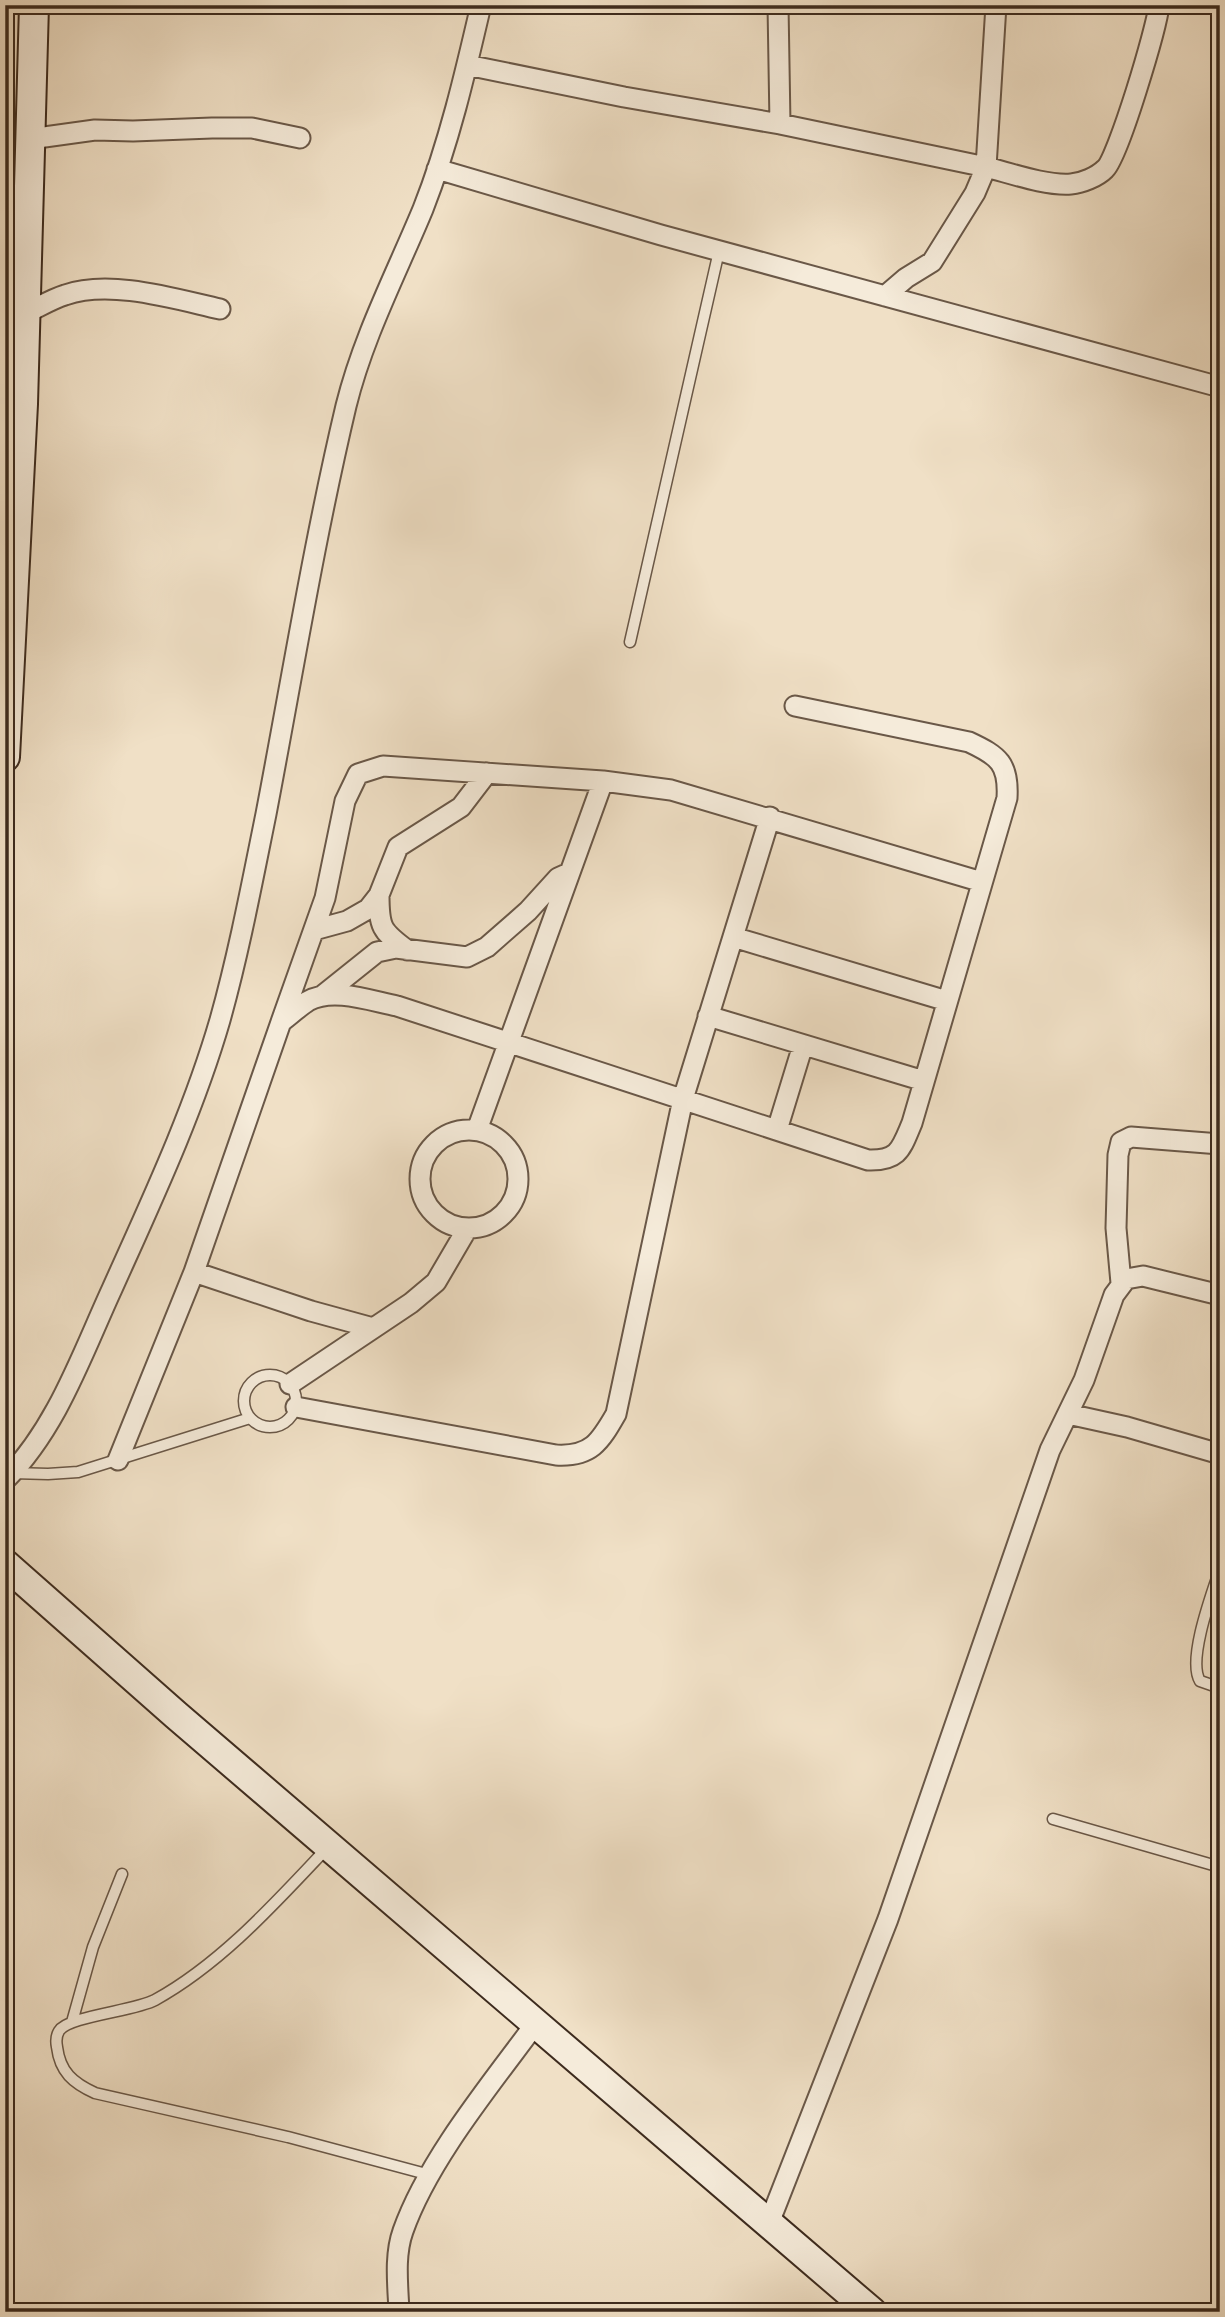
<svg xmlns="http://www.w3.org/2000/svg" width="1225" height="2317" font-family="'IM FELL Great Primer',serif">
<rect width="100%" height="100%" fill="#f0e0c6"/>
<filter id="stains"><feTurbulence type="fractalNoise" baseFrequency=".00286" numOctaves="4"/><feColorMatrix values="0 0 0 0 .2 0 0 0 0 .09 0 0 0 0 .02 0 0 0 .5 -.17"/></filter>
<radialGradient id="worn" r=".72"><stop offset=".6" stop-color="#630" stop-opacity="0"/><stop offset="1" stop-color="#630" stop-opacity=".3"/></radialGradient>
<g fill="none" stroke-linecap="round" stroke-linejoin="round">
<g stroke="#6a5848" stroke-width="13">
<path id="lane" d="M 630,642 L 719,251
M244 1401a26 26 0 1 1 52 0a26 26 0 1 1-52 0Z
M 12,1473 L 48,1474 L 78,1472 L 250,1418
M 1220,1569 C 1212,1593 1187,1660 1200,1681 L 1220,1688
M 1053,1819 L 1220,1867
M 328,1847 C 276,1902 222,1963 155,2000 C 135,2011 68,2016 59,2031 C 56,2036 56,2042 57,2047 C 60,2072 73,2083 95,2093 L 288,2137 L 430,2175
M 72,2022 L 93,1947 L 122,1874"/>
</g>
<g stroke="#6a5848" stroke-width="23">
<path id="street" d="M 778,5 L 780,124
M 467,65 L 624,97 L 780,124 L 986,167 L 996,5
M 30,139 L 95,130 L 133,131 L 212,128 L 252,128 L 300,138
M 437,169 L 661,235 L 1220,387
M 885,296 L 906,278 L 932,262 L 975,193 L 986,167 C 1010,173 1046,186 1071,184 C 1082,183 1097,177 1105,169 C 1118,158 1157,27 1159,5
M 26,313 C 39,307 52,299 65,295 C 110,279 175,299 220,309
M 379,895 C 379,927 381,931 407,950
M 314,930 L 347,921 L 368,909 L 379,895 L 398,847 L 461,807 L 487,773
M 733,937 L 947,1001
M 322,996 L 377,952 L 396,948 L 467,957 L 487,947 L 528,911 L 558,878 L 569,873
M 708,1016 L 924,1081
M 281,1022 L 325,898 L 345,801 L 358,774 L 383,766 L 603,781 L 671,790 L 982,882
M420 1179a49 49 0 1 1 98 0a49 49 0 1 1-98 0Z
M 477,1130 L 603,781
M 777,1130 L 803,1045
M 194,1272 L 311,1311 L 373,1328
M 1121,1283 L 1116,1228 L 1118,1155 L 1121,1142 L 1131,1137 L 1220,1144
M 290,1384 L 411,1303 L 436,1282 L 467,1229
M 296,1407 L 556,1455 C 591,1457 600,1442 616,1414 L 683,1099 L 770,817
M 1068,1414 L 1127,1427 L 1220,1454
M 118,1460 L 194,1272 L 281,1022 C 290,1015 299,1007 308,1001 C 333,987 371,1001 397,1006 L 868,1160 C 899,1161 901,1149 912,1123 L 1007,798 C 1009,764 999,756 969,742 L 795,706
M 5,1480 C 57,1428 82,1354 112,1289 C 151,1202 193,1113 220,1020 C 239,952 252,883 266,814 C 292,678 314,541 346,406 C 363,337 396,274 423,209 C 449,143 465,74 481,5
M 769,2223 L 888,1919 L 1050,1450 L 1084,1380 L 1114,1295 L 1126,1279 L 1143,1276 L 1220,1295
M 399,2312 C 398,2286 394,2256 403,2231 C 428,2160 491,2084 536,2023"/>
</g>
<g stroke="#3d2b1e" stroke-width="32">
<path id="secondary" d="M 5,757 L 23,404 L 34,5
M 5,1564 L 176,1715 L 872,2312"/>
</g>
<use href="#lane" stroke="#f5ebda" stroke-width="10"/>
<use href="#street" stroke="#f5ebda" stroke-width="19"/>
<use href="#secondary" stroke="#f5ebda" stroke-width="28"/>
</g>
<rect width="1225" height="2317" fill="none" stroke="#f0e0c6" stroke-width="28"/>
<rect x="7" y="7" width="1211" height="2303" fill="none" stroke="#3d2b1e" stroke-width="3.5"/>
<rect x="14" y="14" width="1197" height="2289" fill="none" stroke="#3d2b1e" stroke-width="2"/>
<rect width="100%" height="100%" filter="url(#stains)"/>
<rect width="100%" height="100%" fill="url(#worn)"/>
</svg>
